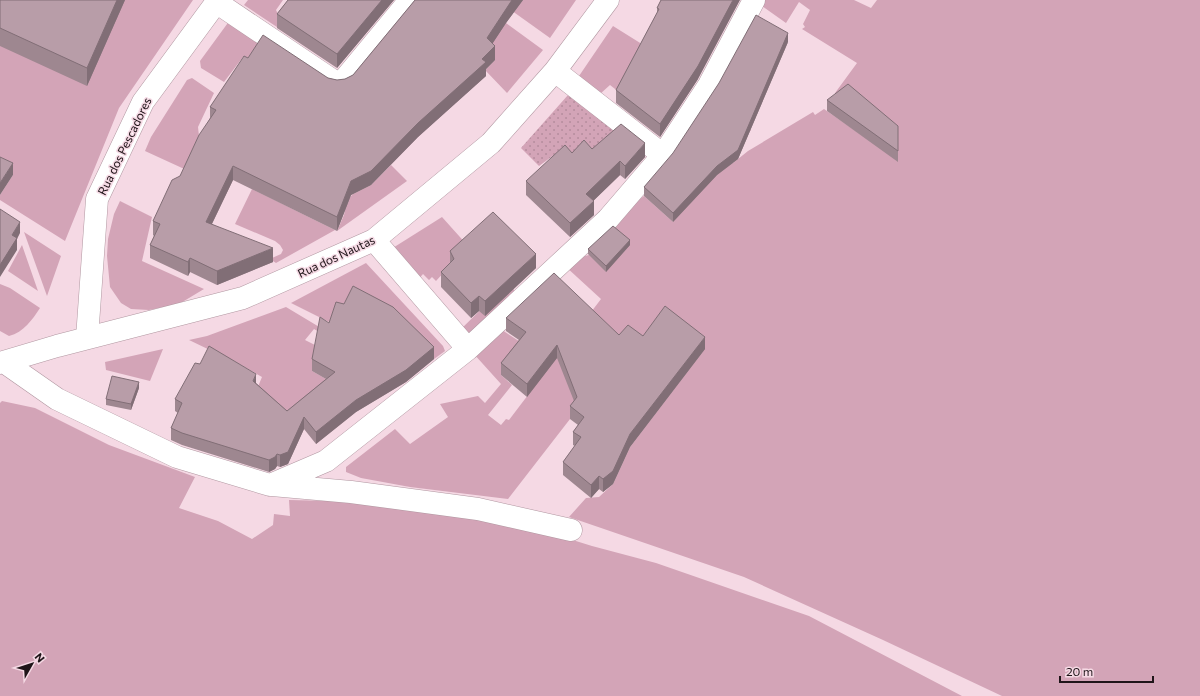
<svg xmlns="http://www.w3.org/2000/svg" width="1200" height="696" font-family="Commissioner,sans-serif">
<defs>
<pattern id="garden-dots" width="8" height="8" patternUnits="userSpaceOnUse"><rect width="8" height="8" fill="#d3a4b7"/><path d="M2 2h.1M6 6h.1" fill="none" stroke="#b58c9d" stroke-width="1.8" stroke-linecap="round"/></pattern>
</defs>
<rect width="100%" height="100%" fill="#f5d9e4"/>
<path fill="#d3a4b7" d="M 94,0 L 193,0 L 119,108 L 65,241 L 0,200 L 0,195 L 13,175 L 0,169 L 0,46 Z
M 248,0 L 283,0 L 276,10 L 279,16 L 310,49 L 244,5 Z
M 497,0 L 576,0 L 550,38 Z
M 765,0 L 854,0 L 871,8 L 877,0 L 1200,0 L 1200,696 L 1002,696 L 883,640 L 744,577 L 569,517 L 586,498 L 599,497 L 613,484 L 630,447 L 703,351 L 577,410 L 508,499 L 410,487 L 361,478 L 346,472 L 346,467 L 395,429 L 410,444 L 448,417 L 440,404 L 478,396 L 485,403 L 501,384 L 473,353 L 499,328 L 528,347 L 501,375 L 512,385 L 488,415 L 501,425 L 506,419 L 509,420 L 601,299 L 565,266 L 581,257 L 589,255 L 604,227 L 644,196 L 673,222 L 722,116 L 751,130 L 740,142 L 733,163 L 748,151 L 813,112 L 815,115 L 824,109 L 883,150 L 835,93 L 857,63 L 802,29 L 805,27 L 803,24 L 810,10 L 799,2 L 786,23 L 762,6 Z
M 481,10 L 506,23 L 543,50 L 507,93 L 485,70 L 495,60 Z
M 230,20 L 263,39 L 247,60 L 243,57 L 224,82 L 201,68 L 200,61 Z
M 613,26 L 645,46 L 624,96 L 610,85 L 600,94 L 579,76 Z
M 192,78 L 214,93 L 198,127 L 199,136 L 217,184 L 145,151 L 151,137 L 187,80 Z
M 391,165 L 407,181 L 337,231 L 344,215 L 347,200 L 353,194 L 371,185 Z
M 252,189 L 335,230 L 276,263 L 273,261 L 272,258 L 281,254 L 283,250 L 280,245 L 275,241 L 235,224 Z
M 120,201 L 152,217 L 142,261 L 204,289 L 179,304 L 149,310 L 131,309 L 121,303 L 110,287 L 107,256 L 108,239 L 114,214 Z
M 442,217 L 468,246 L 436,281 L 432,277 L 429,280 L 423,274 L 416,282 L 388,251 Z
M 24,232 L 61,256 L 47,296 Z
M 22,245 L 38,291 L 8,271 Z
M 366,263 L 443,346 L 445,351 L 434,359 L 393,319 L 333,324 L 291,303 Z
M 0,284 L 10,288 L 40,308 C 32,320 24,332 9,336 L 0,331 Z
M 507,284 L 519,294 L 465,341 L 458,332 Z
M 286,307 L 321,328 L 319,332 L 314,329 L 305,340 L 317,346 L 312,371 L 335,384 L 286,423 L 257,389 L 262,377 L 239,364 L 189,340 L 207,336 Z
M 163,349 L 150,381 L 106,370 L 105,362 Z
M 2,401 L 35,408 L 109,445 L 195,477 L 179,508 L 218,521 L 252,539 L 273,525 L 274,514 L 290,516 L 289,500 L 374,502 L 534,528 L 592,546 L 656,563 L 809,616 L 962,696 L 0,696 L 0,403 Z"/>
<path fill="url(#garden-dots)" d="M 568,95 L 612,128 L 618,141 L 572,166 L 558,152 L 539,166 L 521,148 Z"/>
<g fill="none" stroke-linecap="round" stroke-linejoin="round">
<g stroke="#b197a1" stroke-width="23">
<path id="minor" d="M 216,2 L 335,82 L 343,81 L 410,0
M 555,71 L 663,155
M 374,240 L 468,349
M 87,338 L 97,199 L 143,102 L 218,0
M 4,362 L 57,399 L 177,457 L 270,485 L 326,461 L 468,349 L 608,219 L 663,155 L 709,85 L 754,0
M 0,363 L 57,346 L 243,298 L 374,240 L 491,143 L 555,71 L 608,0
M 272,485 L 351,492 L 478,509 L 571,530"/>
</g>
<use href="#minor" stroke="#fff" stroke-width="22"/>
</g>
<path fill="#9e8790" d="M 0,0 L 125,0 L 87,86 L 0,46 Z
M 288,0 L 394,0 L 337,68 L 277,28 L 277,14 Z
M 415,0 L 523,0 L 506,23 L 492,44 L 495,60 L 486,69 L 486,76 L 418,137 L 371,185 L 351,195 L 337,231 L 233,180 L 212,224 L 273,262 L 217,285 L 190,272 L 188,276 L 150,258 L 150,245 L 154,236 L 153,235 L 153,221 L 180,176 L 210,118 L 210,107 L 248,58 L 337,80 L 345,79 L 353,75 Z
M 661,0 L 698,79 L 660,137 L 616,103 L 616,90 L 657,13 L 657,8 Z
M 788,42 L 738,159 L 717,175 L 673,222 L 644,196 L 644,187 Z
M 827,100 L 898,126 L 898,162 L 827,111 Z
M 592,149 L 645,157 L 625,179 L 620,175 L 593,201 L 594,215 L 570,237 L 526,195 L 526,181 L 572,153 Z
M 630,245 L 606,272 L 588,254 L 588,249 Z
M 450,251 L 536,268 L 485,316 L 479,311 L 471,318 L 441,287 L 441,272 L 450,264 Z
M 506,318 L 619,335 L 643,336 L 705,349 L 630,447 L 613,484 L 603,492 L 599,489 L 591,498 L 563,475 L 563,462 L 575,446 L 573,445 L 573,432 L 578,425 L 570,419 L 570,406 L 574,401 L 557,358 L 527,397 L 501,375 L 501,363 L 519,340 L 506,331 Z
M 329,323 L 434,359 L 406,382 L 356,412 L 316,444 L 304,429 L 288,464 L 280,467 L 277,466 L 275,469 L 269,472 L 182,445 L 171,440 L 171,428 L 178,413 L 175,411 L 175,399 L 256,383 L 287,411 L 326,379 L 312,371 L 312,359 Z
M 139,388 L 131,410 L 106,405 L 106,399 Z"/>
<path fill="#816e76" d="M 117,0 L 125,0 L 87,86 L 87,68 Z
M 382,0 L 394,0 L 337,68 L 337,54 Z
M 512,0 L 523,0 L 506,23 L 487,52 L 487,38 Z
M 733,0 L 740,0 L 698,79 L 660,137 L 660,124 Z
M 788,33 L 788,42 L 738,159 L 717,175 L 673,222 L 673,213 Z
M 495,46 L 495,60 L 486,69 L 486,76 L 418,137 L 371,185 L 351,195 L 337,231 L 337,217 L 351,181 L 482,59 Z
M 645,143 L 645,157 L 625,179 L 625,166 Z
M 620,161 L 620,175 L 586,208 L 586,194 Z
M 13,163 L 13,175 L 0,195 L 0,183 Z
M 233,166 L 233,180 L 206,236 L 206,222 Z
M 594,201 L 594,215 L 570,237 L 570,223 Z
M 20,222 L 20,233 L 17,239 L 17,250 L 0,277 L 0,265 L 12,235 Z
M 630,240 L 630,245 L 606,272 L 606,266 Z
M 273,248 L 273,262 L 217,285 L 217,271 Z
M 536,254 L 536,268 L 485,316 L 485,301 Z
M 190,258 L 190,272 L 188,276 L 188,262 Z
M 479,296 L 479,311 L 471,318 L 471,303 Z
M 705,337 L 705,349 L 630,447 L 613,484 L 603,492 L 603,479 L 630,434 Z
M 557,345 L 557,358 L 527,397 L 527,384 Z
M 434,347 L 434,359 L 406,382 L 356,412 L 316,444 L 316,432 L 356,400 Z
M 256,374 L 256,386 L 253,381 Z
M 139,382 L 139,388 L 131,410 L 131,404 Z
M 304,417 L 304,429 L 288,464 L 280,467 L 280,455 Z
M 277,454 L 277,466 L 275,469 L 269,472 L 269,460 Z
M 599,476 L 599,489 L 591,498 L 591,485 Z"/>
<path fill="#b89da8" stroke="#816e76" d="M 0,0 L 117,0 L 87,68 L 0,28 Z
M 288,0 L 382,0 L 337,54 L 277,14 Z
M 415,0 L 512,0 L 487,38 L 495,46 L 482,59 L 486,62 L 418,123 L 371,171 L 351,181 L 337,217 L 233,166 L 206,222 L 273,248 L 217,271 L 190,258 L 188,262 L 150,245 L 160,224 L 153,221 L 172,180 L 180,176 L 199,135 L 216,110 L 210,107 L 244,56 L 248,58 L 263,35 L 328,78 L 337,80 L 345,79 L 353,75 Z
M 661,0 L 733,0 L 698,66 L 660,124 L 616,90 L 659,9 L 657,8 Z
M 756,15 L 788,33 L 738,150 L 717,166 L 673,213 L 644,187 L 673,153 L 719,83 Z
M 848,84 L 898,126 L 898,151 L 827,100 Z
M 621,124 L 645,143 L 625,166 L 620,161 L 586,194 L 594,201 L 570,223 L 526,181 L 565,145 L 572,153 L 584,140 L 592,149 Z
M 0,157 L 13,163 L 0,183 Z
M 0,209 L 20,222 L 12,235 L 17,238 L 0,265 Z
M 493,212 L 536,254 L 485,301 L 479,296 L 471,303 L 441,272 L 454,259 L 450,251 Z
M 613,226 L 630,240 L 606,266 L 588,249 Z
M 554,273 L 619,335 L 628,325 L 643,336 L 665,306 L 705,337 L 630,434 L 613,471 L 603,479 L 599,476 L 591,485 L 563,462 L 581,437 L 573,432 L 584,417 L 570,406 L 577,397 L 557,345 L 527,384 L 501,363 L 526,332 L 506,318 Z
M 353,286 L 393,307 L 434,347 L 406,370 L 356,400 L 316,432 L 304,417 L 288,452 L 280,455 L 277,454 L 275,457 L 269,460 L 182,433 L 171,428 L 182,403 L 175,399 L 195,363 L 200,364 L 209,346 L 256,374 L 253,381 L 287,411 L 335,372 L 312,359 L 320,317 L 329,323 L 336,302 L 344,304 Z
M 112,376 L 139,382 L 131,404 L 106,399 Z"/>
<g text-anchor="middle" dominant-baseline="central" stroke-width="3" stroke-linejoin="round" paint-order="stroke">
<g font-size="12" fill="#1f1519" stroke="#f5d9e4">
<text transform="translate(124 146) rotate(-64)">Rua dos Pescadores</text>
<text transform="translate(336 256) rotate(-25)">Rua dos Nautas</text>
</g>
</g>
<g transform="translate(32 664) rotate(51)" stroke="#f5d9e4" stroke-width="3" paint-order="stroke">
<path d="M0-3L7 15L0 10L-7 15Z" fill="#1f1519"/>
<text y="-6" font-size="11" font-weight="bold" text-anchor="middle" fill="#1f1519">N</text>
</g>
<path d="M1060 676v6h93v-6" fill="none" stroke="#1f1519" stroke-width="2"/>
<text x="1066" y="676" font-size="12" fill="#1f1519" stroke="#f5d9e4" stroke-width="3" paint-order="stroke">20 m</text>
</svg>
